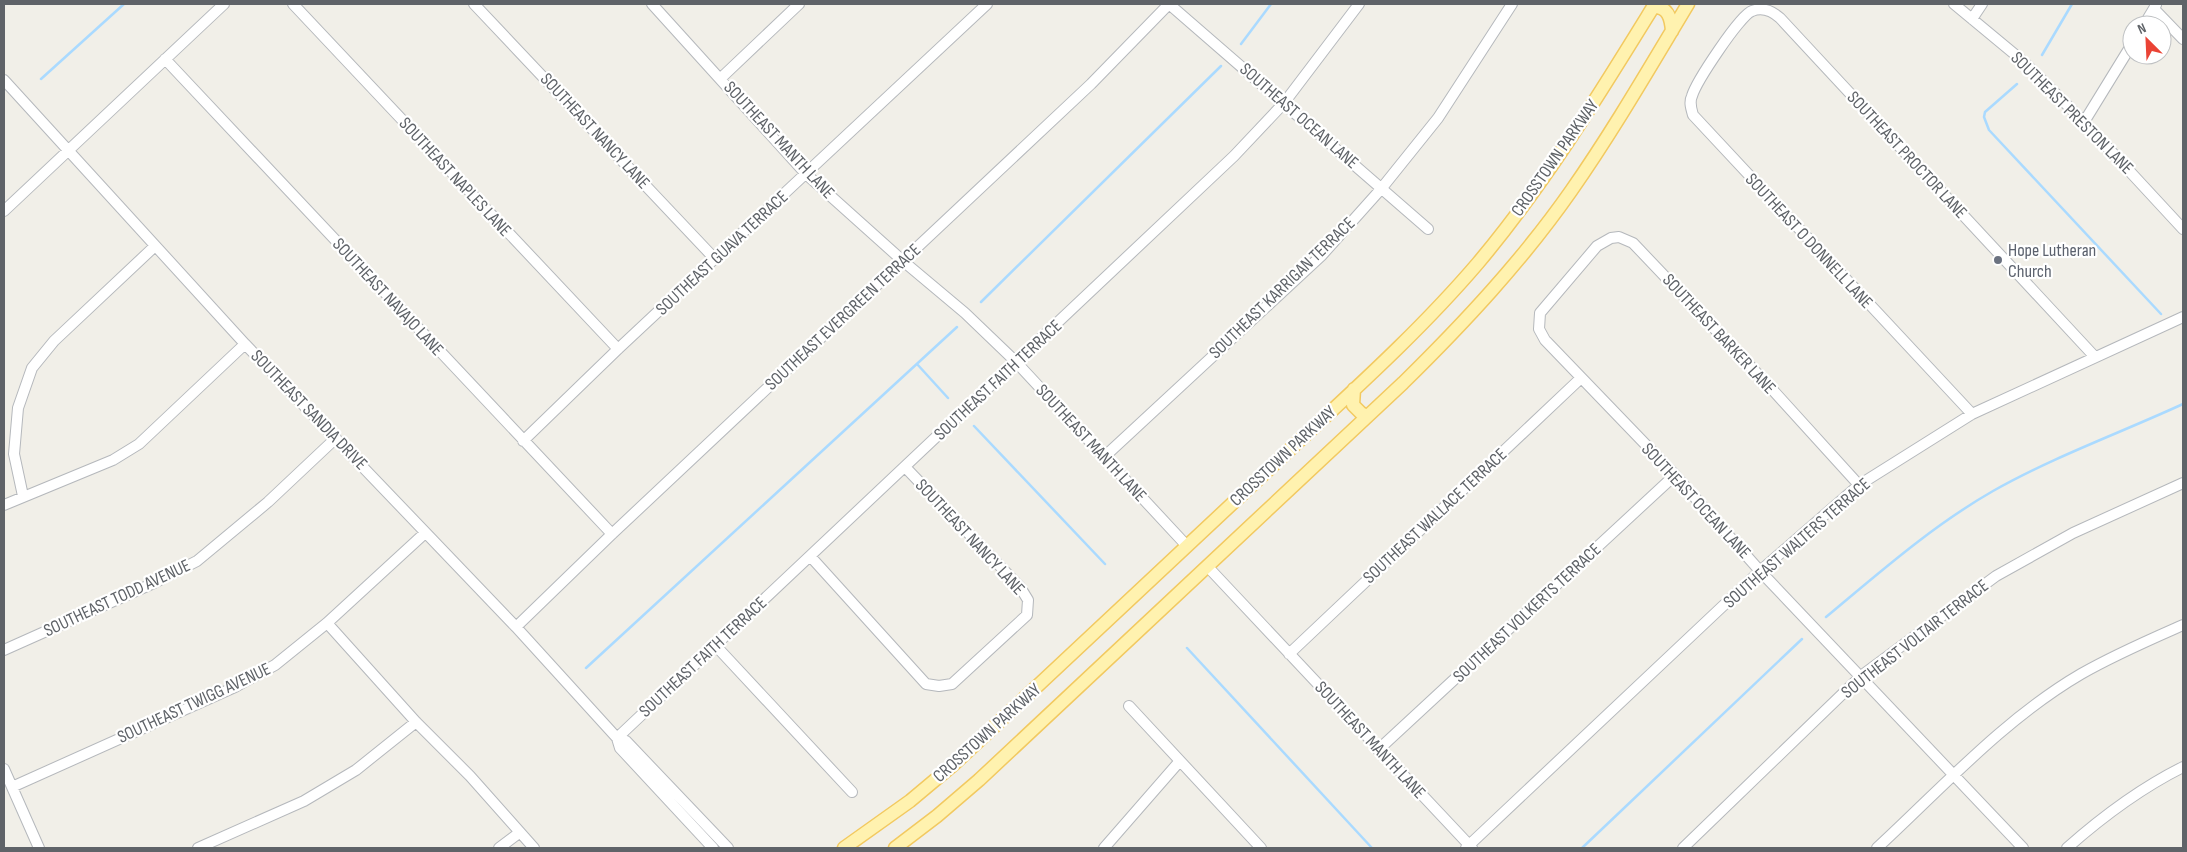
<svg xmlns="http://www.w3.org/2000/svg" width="2187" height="852" font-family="'Sofia Sans Condensed',sans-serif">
<rect width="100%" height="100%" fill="#f1efe8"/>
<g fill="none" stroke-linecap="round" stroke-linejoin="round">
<path stroke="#aadaff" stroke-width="2.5" d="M 1241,44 L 1271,4
M 2042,55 L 2072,4
M 41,79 L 124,4
M 2017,84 L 1985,112 L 1984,117 L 1989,130 L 2161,314
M 981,302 L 1221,66
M 917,364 L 948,398
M 974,426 L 1105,564
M 1826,617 C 1880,572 1932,526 1993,491 C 2053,457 2120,433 2183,404
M 1187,648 L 1372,848
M 586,668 L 957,327
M 1582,848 L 1802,639"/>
<g stroke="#b5b8bc" stroke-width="12">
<path id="minor" d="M 293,4 L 618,349
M 474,4 L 715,259
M 652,4 L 806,174 L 903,261 L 965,313 L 1016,362 L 1187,546
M 1169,4 L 1428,229
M 1954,4 L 2024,62 L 2084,122 L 2183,229
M 2154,9 L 2183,39
M 1972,19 L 1982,4
M 2144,25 L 2156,5
M 165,59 L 612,534
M 721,78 L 799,4
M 4,80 L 245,344 L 516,627 L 617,738 L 626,741 L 728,848
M 2084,122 L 2132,44
M 4,211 L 224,4
M 1972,414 L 1693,115 C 1691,108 1689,102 1692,96 C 1696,82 1740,15 1752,11 C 1762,7 1772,11 1780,18 L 2095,357
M 523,441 L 618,349 L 987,4
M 1103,458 L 1322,255 L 1381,189 L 1438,118 L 1512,4
M 1859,485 L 1770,387 L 1633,243 L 1619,237 L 1611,238 L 1597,246 L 1540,313 L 1539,329 L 1545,340 L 1675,475 L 1760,571 L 2023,848
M 23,496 L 14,454 L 18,408 L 32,368 L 54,341 L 155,246
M 4,505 L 113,460 L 139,444 L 245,344
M 810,556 L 926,684 L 939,686 L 952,684 L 1027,615 L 1028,600 L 1020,587 L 905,467
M 1207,566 L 1472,848
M 327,623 L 416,722 L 470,776 L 534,848
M 516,627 L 612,534 L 1091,84 L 1169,4
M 715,645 L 852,792
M 4,650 L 154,583 L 197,561 L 268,502 L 336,438
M 1289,654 L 1581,378
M 1129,706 L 1261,848
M 617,738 L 1234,156 L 1284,103 L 1359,4
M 617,738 L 620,748 L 713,848
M 1378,750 L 1675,475
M 4,769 L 39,848
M 12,787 L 235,687 L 275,665 L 327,623 L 425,533
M 198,848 L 304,801 L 356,770 L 416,722
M 499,848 L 519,833
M 1104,848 L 1179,762
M 1466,848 L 1760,571 L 1859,485 L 1972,414 L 2183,317
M 1683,848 L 1861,676 L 1996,576 L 2073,533 L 2183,483
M 1877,848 C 1942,788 2004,719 2081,674 C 2114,655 2149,640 2183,625
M 2067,848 C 2102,817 2141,788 2183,767"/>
</g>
<g stroke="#f2c960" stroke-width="15">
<path id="major" d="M 1653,7 C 1668,6 1671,18 1672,31
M 1354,389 L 1353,405 L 1361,413 L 1367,416
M 844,848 L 910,801 L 953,765 C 1058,668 1162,570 1266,472 C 1338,404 1414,338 1478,263 C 1546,182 1600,93 1655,4
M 895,848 L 937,816 L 979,780 L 1403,383 C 1464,323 1522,261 1571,191 C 1613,131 1650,67 1688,4"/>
</g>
<use href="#minor" stroke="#fff" stroke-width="10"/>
<use href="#major" stroke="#fff2af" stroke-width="12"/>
</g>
<circle fill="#6b7280" stroke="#fff" stroke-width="2" cx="1998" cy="260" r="5"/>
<g text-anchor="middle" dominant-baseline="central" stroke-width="4.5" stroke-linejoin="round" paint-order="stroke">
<g font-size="18" fill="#5f6368" stroke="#fff">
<text transform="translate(2072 113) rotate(45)">SOUTHEAST PRESTON LANE</text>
<text transform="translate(1299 116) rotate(41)">SOUTHEAST OCEAN LANE</text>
<text transform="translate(595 131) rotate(47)">SOUTHEAST NANCY LANE</text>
<text transform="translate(779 140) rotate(47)">SOUTHEAST MANTH LANE</text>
<text transform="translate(1907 155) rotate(47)">SOUTHEAST PROCTOR LANE</text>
<text transform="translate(1555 158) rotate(-55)">CROSSTOWN PARKWAY</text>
<text transform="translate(455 177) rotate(47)">SOUTHEAST NAPLES LANE</text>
<text transform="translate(1809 241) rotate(47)">SOUTHEAST O DONNELL LANE</text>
<text transform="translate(722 253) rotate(-43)">SOUTHEAST GUAVA TERRACE</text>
<text transform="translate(1282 288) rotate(-44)">SOUTHEAST KARRIGAN TERRACE</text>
<text transform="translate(388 297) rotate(47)">SOUTHEAST NAVAJO LANE</text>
<text transform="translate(843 317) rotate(-43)">SOUTHEAST EVERGREEN TERRACE</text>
<text transform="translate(1719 334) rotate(47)">SOUTHEAST BARKER LANE</text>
<text transform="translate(998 380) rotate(-43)">SOUTHEAST FAITH TERRACE</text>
<text transform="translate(309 410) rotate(46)">SOUTHEAST SANDIA DRIVE</text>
<text transform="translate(1091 443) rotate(47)">SOUTHEAST MANTH LANE</text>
<text transform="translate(1283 456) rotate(-43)">CROSSTOWN PARKWAY</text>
<text transform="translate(1696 501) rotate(47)">SOUTHEAST OCEAN LANE</text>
<text transform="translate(1435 516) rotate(-43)">SOUTHEAST WALLACE TERRACE</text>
<text transform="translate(970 537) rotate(47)">SOUTHEAST NANCY LANE</text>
<text transform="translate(1797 543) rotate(-41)">SOUTHEAST WALTERS TERRACE</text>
<text transform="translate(117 598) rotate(-25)">SOUTHEAST TODD AVENUE</text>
<text transform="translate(1527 613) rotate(-43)">SOUTHEAST VOLKERTS TERRACE</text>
<text transform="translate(1915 639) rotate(-38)">SOUTHEAST VOLTAIR TERRACE</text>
<text transform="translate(703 657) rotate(-43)">SOUTHEAST FAITH TERRACE</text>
<text transform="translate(194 703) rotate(-25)">SOUTHEAST TWIGG AVENUE</text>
<text transform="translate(987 733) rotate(-42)">CROSSTOWN PARKWAY</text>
<text transform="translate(1370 740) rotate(47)">SOUTHEAST MANTH LANE</text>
</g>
<g font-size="18" fill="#5b616d" stroke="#fff" text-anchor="start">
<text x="2008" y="250">Hope Lutheran<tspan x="2008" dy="21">Church</tspan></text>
</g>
</g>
<rect width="2187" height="852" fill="none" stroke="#5f6368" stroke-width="10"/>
<g transform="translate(2147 40) rotate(336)"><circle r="24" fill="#ffffff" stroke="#bfc1c3"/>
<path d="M0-4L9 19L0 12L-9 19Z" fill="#ea4335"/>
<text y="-8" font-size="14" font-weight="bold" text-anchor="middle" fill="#5f6368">N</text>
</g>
</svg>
